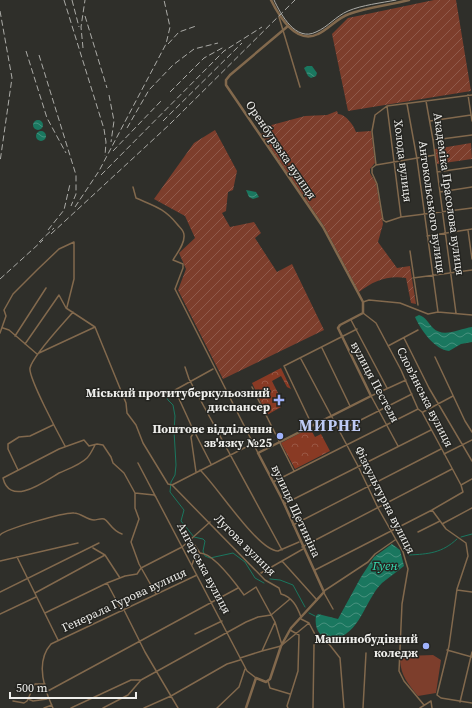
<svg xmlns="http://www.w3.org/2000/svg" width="472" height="708" font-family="'Source Serif 4',serif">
<defs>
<pattern id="forest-crowns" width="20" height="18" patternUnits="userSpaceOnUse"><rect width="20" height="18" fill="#893a24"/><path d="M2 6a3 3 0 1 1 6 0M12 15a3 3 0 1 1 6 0" fill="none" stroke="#9a5744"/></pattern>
<pattern id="garden-furrows" width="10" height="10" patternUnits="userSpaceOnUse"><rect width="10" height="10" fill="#7d3e2c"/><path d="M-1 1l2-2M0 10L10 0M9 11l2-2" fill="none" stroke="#905a4b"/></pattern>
<pattern id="water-waves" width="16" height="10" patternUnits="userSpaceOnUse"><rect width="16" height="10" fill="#1a775f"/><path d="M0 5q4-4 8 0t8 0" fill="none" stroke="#47917e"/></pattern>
</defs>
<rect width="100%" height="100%" fill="#2f2f2a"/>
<path fill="url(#forest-crowns)" d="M 281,368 L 291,389 L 287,387 L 281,376 L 272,381 L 278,393 L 276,395 L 281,407 L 267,415 L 252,383 Z
M 310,428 L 315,437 L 321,434 L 330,451 L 295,469 L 281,443 Z"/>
<path fill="url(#garden-furrows)" d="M 434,0 L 456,0 L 471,91 L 348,111 L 332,34 L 348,18 Z
M 337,111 L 338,114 C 345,114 354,125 356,132 L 371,131 L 375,163 L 370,169 L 370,173 L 376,183 L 383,224 L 378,242 L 397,268 L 410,266 L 416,304 L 411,303 L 406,278 C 388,275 373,281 359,292 L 324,226 L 261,134 L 270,130 L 268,126 L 305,116 L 327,115 Z
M 215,130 L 237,171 L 233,190 L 228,192 L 226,211 L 222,213 L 230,227 L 254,222 L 261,233 L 255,238 L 277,272 L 292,264 L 324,330 L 223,379 L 178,290 L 186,269 L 179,253 L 195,238 L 185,216 L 154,199 L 194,143 Z
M 471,143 L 472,159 L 437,164 L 435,149 Z"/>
<path fill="#7d3e2c" d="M 433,655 L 441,660 L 436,693 L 418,696 C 408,684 401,676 400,660 L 406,656 Z"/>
<path fill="url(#water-waves)" d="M 307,66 L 312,66 L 317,73 L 316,76 L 311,78 L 308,76 L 304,68 Z
M33 125a5 5 0 1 1 10 0a5 5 0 1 1-10 0Z
M36 136a5 5 0 1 1 10 0a5 5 0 1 1-10 0Z
M 246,190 L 256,192 L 259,197 L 253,199 L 249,197 Z
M 419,315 C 426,317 428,323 433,328 C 443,338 459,329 472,327 L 472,342 L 461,344 L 449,351 C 435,350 420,329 415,317 Z
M 392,544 L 400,550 L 404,566 C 397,572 389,577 382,583 C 364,601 361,634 332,640 C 320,638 314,629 316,616 L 318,614 L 338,619 L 361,577 L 374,557 Z"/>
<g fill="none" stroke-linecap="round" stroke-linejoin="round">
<path stroke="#1a775f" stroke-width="1" d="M 164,393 L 168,400 L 173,405 L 175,416 L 174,431 L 176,465 L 175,475 L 171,482 L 170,492 L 184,510 L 181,521 L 194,537 L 203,539 L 205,541 L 203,551 L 205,556 L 210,558 L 233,553 L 245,562 L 255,578 L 264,583
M 461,537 L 472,534
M 409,555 C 429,554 442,553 457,539
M 270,579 L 280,580 L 293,585 L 305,607
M 309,613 L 315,616"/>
<path stroke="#82694d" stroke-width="1.5" d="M 279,17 L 300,87
M 468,95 L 472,121
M 426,101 L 433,140 L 456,313
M 407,104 L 417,159 L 438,312
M 387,106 L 375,115 L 372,131 L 376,165 L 372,168 L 372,173 L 377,184 L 383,220 L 386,222 L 401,217 L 472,208
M 387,106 L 401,217
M 387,106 L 472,95
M 430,121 L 471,115
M 434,140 L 472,135
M 376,165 L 435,155
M 437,172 L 472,167
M 133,187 L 136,198 C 154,206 164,208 177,224 C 180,228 184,230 184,235 C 185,244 177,253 173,260 L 183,264 L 183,268 L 175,289 L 258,453
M 440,192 L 472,187
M 468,230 L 472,259
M 427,236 L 472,229
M 410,251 L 418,305
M 413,278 L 472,270
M 363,302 L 369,300 L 400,303 L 428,314 L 438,312 L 472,315
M 351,320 L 387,388
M 3,328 L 9,330 L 37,354
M 0,333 L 6,316 L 4,310 L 13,294 L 37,270 L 59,249 L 74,242 L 74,279 L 67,307
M 15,336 L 46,288
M 404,338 L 429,388 L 472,461
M 25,344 L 59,295 L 66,308 L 95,327 L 126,403 L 127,413 L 136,425 L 143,443 L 168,484 L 172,485 L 252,444
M 388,346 L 418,330
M 322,348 L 350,406
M 39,353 L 95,327
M 435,357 L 465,421 L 472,432
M 301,359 L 358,466 L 378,508 L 403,552 L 408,569 L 402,604 L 399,671 L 404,681 L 424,705
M 185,367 L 189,379 L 282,550
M 252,387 L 294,471
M 175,390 L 191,425 L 211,464
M 166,395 L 213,369
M 423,412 L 453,396
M 312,425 L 284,366 L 357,329
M 339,431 L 412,394
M 194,432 L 191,437 L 196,472
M 65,446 C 59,435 28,377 30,368 C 33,355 63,324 73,312
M 398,446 L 371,396 L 406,380
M 444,454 L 472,440
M 138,463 L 247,671 L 256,678
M 18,470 L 8,449 L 8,444 L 19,437 L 30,436 L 53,425
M 200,470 C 217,486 258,551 278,551 L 299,542
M 3,478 L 59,449 L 84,440 L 89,446 L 97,444 L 103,445 L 111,457 L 113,463 L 124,473 L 135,493 L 154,495 L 156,497
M 3,478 C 10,507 44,482 59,473 C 68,469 80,465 87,458 C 90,455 93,449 95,445
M 273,482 L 418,409
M 172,485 L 265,580 L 279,588 L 281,594 C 292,597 297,606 301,617
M 461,485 L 472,479
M 135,493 L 135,508 L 139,519 L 131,542 L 139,564 L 156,594
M 284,504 L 431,430
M 432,510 L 446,529 L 466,543 L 468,556 L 457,589 L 449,646 L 437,695 L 441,698 L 472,703
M 442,524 L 472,508
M 293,525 L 441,449
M 418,532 L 440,521
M 0,535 C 5,529 65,512 74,513 C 81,513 87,520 94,520 C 97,520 101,518 104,519 C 109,521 111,530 122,534
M 191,540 L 200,553
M 302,547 L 452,469
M 93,548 L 105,555 L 120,578
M 17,557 L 58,640
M 0,561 L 78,543
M 282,561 L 317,600
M 192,565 L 194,559 L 200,553 C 214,553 236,584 244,595 L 256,587 L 275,622 L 282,645 L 309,623
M 315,570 L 432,510 L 463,492 L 461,485 L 422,412 L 418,409 L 401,370 L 376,323 L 363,313
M 261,573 L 303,549
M 107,583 L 122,611
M 457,590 L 472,592
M 324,591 L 368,562 L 375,554 L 395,540
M 0,592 L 99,543
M 35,593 L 105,555
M 324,593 L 333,609
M 124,610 L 145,652 L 178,708
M 45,613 L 107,583 L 125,576 L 137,574 L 141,568 L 182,547 L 210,522
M 0,614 L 36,597
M 271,615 L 290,599
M 301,619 L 309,623 L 318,640
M 195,634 L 222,621
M 318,640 L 329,644 L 340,658 L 344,708
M 447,650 L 472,657
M 262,651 L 281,646
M 240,658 L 262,651 L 275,622
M 268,681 L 270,688 L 290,694
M 46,692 L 238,588
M 28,699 L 33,701 L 47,699
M 13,701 L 24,703 L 27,701 L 35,684 L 45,684
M 460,702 L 472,652
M 44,708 L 52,705
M 53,708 C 44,689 35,662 51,644 L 197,575
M 71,708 L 131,680 L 141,680
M 103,708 L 128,695 L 141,680 L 246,622 L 258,617 L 271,615
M 144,708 L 171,696 L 227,664 L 240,660
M 217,708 L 239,687 L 245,669
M 288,708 L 287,706 L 298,671 L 299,635 L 290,630
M 313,708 L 314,645 L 318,640
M 363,708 L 366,653
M 420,708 L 431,701 L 432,708"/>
<path stroke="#82694d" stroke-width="2.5" d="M 271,0 C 279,16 296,45 318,34 C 329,29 337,18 349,14 C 368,7 390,5 409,0
M 246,708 L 256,678 L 266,682 L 270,679 L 281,646 L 291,628 L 324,592 L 282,499 L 258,453 L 371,396 L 338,328 L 340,325 L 363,313 L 363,302 L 323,227 L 226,85 L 226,80 L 230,75 L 288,26"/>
<path stroke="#ababa7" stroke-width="1" d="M 274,0 C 281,15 296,42 316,32 C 328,27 336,16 348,11 C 362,5 381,3 396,0"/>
<path stroke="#ababa7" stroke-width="1" stroke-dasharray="6 3" stroke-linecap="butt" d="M 64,0 L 104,129 L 106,142 L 105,156
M 72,0 L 79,27
M 0,11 L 12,78 L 0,162
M 85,16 L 107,88
M 168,44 L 179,32 L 196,26
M 83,48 L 81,27 L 85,0
M 26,51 L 47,118 L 66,153
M 39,55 L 76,175 L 76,194 L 71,206
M 170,92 L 204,58 L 224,47
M 109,95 L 114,121 L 111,142
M 163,121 L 242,43
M 127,128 L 149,90 L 173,65 L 194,49 L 218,43
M 113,151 L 161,101
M 101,175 L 224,51 L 262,27
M 75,207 L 99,171 L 166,44 L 170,27 L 164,0
M 48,230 L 64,210 L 70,184
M 51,234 L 169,125 L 295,0
M 39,242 L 54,228
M 0,279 L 43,240"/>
</g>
<g fill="#a0b3fd" stroke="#252521" stroke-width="1.5">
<path d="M277 394h4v4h4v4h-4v4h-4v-4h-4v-4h4z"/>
<circle cx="280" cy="436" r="4"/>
<circle cx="426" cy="646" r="4"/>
</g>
<g text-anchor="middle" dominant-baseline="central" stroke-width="3" stroke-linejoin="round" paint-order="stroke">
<g font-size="12" fill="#efefec" stroke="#252521">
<text transform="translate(281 150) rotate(56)">Оренбурзька вулиця</text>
<text transform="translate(403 161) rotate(83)">Холода вулиця</text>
<text transform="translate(449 194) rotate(82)">Академіка Прасолова вулиця</text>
<text transform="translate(432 207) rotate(82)">Антокольського вулиця</text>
<text transform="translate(375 382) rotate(62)">вулиця Пестеля</text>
<text transform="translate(425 397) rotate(63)">Слов'янська вулиця</text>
<text transform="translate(385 500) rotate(63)">Фізкультурна вулиця</text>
<text transform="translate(296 511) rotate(65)">вулиця Щетиніна</text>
<text transform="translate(245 545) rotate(45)">Лугова вулиця</text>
<text transform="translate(204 568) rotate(62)">Ангарська вулиця</text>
<text transform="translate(124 600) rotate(-25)">Генерала Гурова вулиця</text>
</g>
<g font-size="12" font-weight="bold" fill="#efefec" stroke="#252521" text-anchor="end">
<text x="270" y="393">Міський протитуберкульозний<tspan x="270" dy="14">диспансер</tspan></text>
<text x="272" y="429">Поштове відділення<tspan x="272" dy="14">зв'язку №25</tspan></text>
<text x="418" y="639">Машинобудівний<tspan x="418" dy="14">коледж</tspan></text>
</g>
<g font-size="13" font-style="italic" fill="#37dcb2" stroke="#252521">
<text x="385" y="565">Гуен</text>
</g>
<g font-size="16" font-weight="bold" letter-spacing="1" fill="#bfcbf5" stroke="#252521">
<text x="330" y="425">МИРНЕ</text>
</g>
</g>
<path d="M10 692v6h126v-6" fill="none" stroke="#efefec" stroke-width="2"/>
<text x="16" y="692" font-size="12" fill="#efefec" stroke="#252521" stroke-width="3" paint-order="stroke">500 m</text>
</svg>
